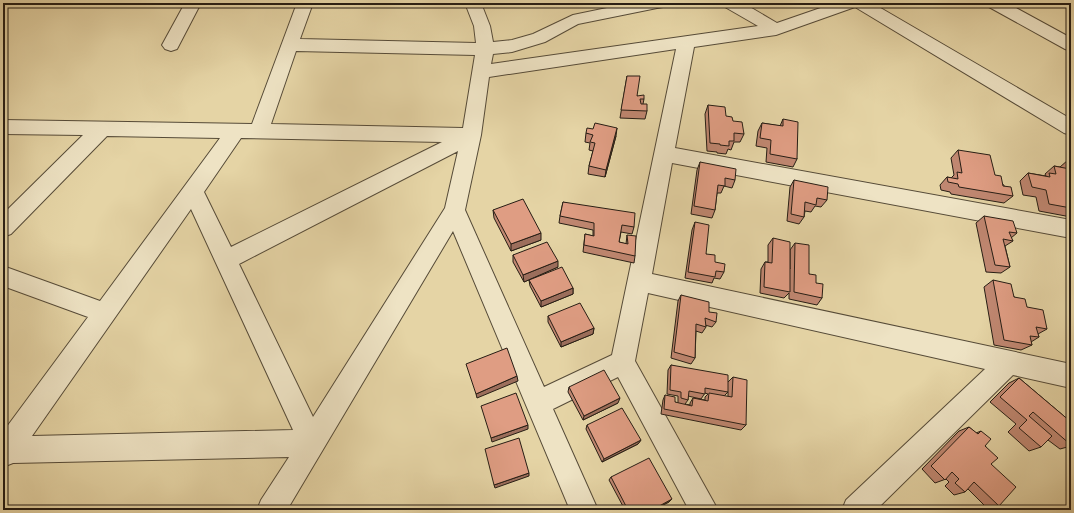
<svg xmlns="http://www.w3.org/2000/svg" width="1074" height="513" font-family="Cardo,serif">
<rect width="100%" height="100%" fill="#e5d4a5"/>
<filter id="stains"><feTurbulence type="fractalNoise" baseFrequency=".005" numOctaves="4"/><feColorMatrix values="0 0 0 0 .2 0 0 0 0 .09 0 0 0 0 .02 0 0 0 .5 -.17"/></filter>
<radialGradient id="worn" r=".72"><stop offset=".6" stop-color="#630" stop-opacity="0"/><stop offset="1" stop-color="#630" stop-opacity=".3"/></radialGradient>
<g fill="none" stroke-linecap="round" stroke-linejoin="round">
<g stroke="#564b38" stroke-width="2">
<path id="minor" d="M 185,3 L 201,3 L 177,49 L 171,51 L 165,49 L 162,45 Z
M 297,3 L 313,3 L 300,39 L 476,43 L 474,26 L 465,3 L 481,3 L 490,26 L 493,42 L 512,40 L 533,34 L 573,15 L 631,3 L 665,3 L 663,7 L 657,8 L 578,24 L 545,42 L 512,52 L 493,54 L 491,64 L 758,26 L 725,7 L 723,3 L 743,3 L 777,23 L 835,3 L 872,3 L 1071,119 L 1071,135 L 1064,133 L 855,7 L 776,35 L 694,47 L 675,148 L 1071,220 L 1071,238 L 672,163 L 652,274 L 1071,364 L 1071,388 L 1013,375 L 876,510 L 842,510 L 846,500 L 985,369 L 648,293 L 635,361 L 718,510 L 689,510 L 618,377 L 553,409 L 598,510 L 570,510 L 453,231 L 287,510 L 257,510 L 261,500 L 289,457 L 13,463 L 3,467 L 3,432 L 88,317 L 3,286 L 3,266 L 100,301 L 220,138 L 107,136 L 11,234 L 3,237 L 3,214 L 83,135 L 3,134 L 3,120 L 252,124 ZM 676,49 L 612,355 L 544,387 L 465,210 L 481,135 L 489,77 ZM 296,51 L 475,55 L 463,128 L 271,124 ZM 241,138 L 442,142 L 231,247 L 204,192 ZM 458,151 L 445,208 L 313,417 L 239,264 ZM 191,209 L 293,430 L 32,436 Z
M 987,3 L 1007,3 L 1071,38 L 1071,51 L 1065,49 L 989,7 Z"/>
</g>
<use href="#minor" fill="#eee3c4" fill-rule="evenodd"/>
</g>
<path fill="#c08771" stroke="#261d14" fill-rule="evenodd" d="M 627,76 L 637,96 L 644,99 L 643,104 L 647,111 L 645,119 L 620,118 Z
M 708,105 L 733,121 L 744,134 L 740,142 L 734,142 L 731,150 L 728,149 L 726,154 L 717,153 L 717,152 L 707,151 L 705,114 Z
M 783,119 L 797,159 L 793,167 L 766,162 L 767,148 L 756,146 L 758,131 L 762,123 L 780,126 Z
M 586,133 L 616,136 L 605,177 L 588,174 L 589,166 L 593,151 L 589,150 L 590,143 L 585,142 Z
M 1071,149 L 1071,217 L 1039,211 L 1036,197 L 1023,195 L 1020,181 L 1028,173 L 1046,176 L 1045,174 L 1054,166 L 1060,167 L 1068,160 L 1069,160 L 1067,152 Z
M 958,150 L 995,175 L 1013,196 L 1004,203 L 951,194 L 950,192 L 941,190 L 940,185 L 947,177 L 951,178 L 954,175 L 951,158 Z
M 700,162 L 735,180 L 732,188 L 724,186 L 721,193 L 717,193 L 715,210 L 712,218 L 691,214 L 697,170 Z
M 794,180 L 827,200 L 821,207 L 815,206 L 811,212 L 805,211 L 804,217 L 799,224 L 787,221 L 790,187 Z
M 563,202 L 634,227 L 632,234 L 621,232 L 619,242 L 626,244 L 627,235 L 635,256 L 634,263 L 583,252 L 585,234 L 593,236 L 593,230 L 559,223 L 560,216 Z
M 493,210 L 541,240 L 511,251 L 494,218 Z
M 984,216 L 1017,233 L 1011,238 L 1013,241 L 1005,246 L 1010,267 L 1001,273 L 986,272 L 976,223 Z
M 695,222 L 706,254 L 724,272 L 720,279 L 714,278 L 712,283 L 685,278 L 692,230 Z
M 773,238 L 790,269 L 790,250 L 795,243 L 809,274 L 816,283 L 822,298 L 817,305 L 789,299 L 789,293 L 784,298 L 760,293 L 761,269 L 765,262 L 768,262 L 768,245 Z
M 513,255 L 558,267 L 524,282 L 513,262 Z
M 529,280 L 573,288 L 573,294 L 541,307 L 530,286 Z
M 993,280 L 1027,307 L 1047,329 L 1038,334 L 1039,337 L 1031,342 L 1032,345 L 1021,350 L 994,345 L 984,287 Z
M 681,295 L 709,312 L 716,322 L 712,327 L 705,325 L 706,327 L 702,333 L 696,331 L 695,358 L 691,364 L 671,358 L 678,301 Z
M 548,316 L 594,328 L 593,334 L 561,347 L 548,322 Z
M 671,365 L 728,382 L 733,377 L 746,425 L 741,430 L 661,414 L 663,400 L 665,395 L 675,402 L 678,403 L 678,396 L 667,394 L 668,370 ZM 728,392 L 728,397 L 724,396 ZM 705,393 L 708,394 L 705,397 L 705,400 L 693,398 L 690,403 L 690,405 L 685,404 L 688,400 L 688,396 L 701,399 Z
M 1019,378 L 1071,422 L 1071,446 L 1060,449 L 1048,440 L 1041,447 L 1029,451 L 1008,432 L 1016,424 L 990,402 L 1009,383 Z
M 569,387 L 618,403 L 583,420 L 568,392 Z
M 587,425 L 641,440 L 638,444 L 602,462 L 586,429 Z
M 969,427 L 976,433 L 981,431 L 991,464 L 999,506 L 987,508 L 968,489 L 965,492 L 954,495 L 945,486 L 949,482 L 946,479 L 935,483 L 922,469 L 959,431 Z
M 611,477 L 672,499 L 669,502 L 653,510 L 625,510 L 609,480 Z"/>
<path fill="#9c6e5c" stroke="#261d14" d="M 617,128 L 616,136 L 605,177 L 606,170 Z
M 541,233 L 541,240 L 511,251 L 511,244 Z
M 558,261 L 558,267 L 524,282 L 523,275 Z
M 573,288 L 573,294 L 541,307 L 541,301 Z
M 594,328 L 593,334 L 561,347 L 561,342 Z
M 517,376 L 518,381 L 477,398 L 476,394 Z
M 620,398 L 618,403 L 583,420 L 584,416 Z
M 528,425 L 528,429 L 492,442 L 491,438 Z
M 641,440 L 638,444 L 602,462 L 604,459 Z
M 529,473 L 529,476 L 495,488 L 494,485 Z
M 672,499 L 669,502 L 653,510 L 652,510 Z"/>
<path fill="#df9d83" stroke="#261d14" d="M 627,76 L 640,76 L 637,96 L 644,95 L 644,99 L 640,99 L 641,104 L 647,104 L 647,111 L 621,110 Z
M 708,105 L 725,107 L 726,116 L 732,117 L 733,121 L 742,122 L 744,134 L 734,133 L 734,141 L 729,141 L 729,146 L 720,145 L 720,144 L 710,143 Z
M 783,119 L 798,122 L 797,159 L 770,154 L 771,140 L 760,138 L 762,123 L 783,126 Z
M 595,123 L 617,128 L 606,170 L 589,166 L 595,143 L 590,142 L 593,135 L 586,133 L 587,128 L 593,129 Z
M 958,150 L 990,155 L 995,175 L 1001,176 L 1003,186 L 1011,187 L 1013,196 L 959,187 L 958,184 L 948,182 L 947,177 L 958,179 L 957,172 L 962,173 Z
M 1068,160 L 1071,161 L 1071,168 L 1069,167 Z
M 700,162 L 736,169 L 735,180 L 725,178 L 725,186 L 718,185 L 715,210 L 694,206 Z
M 1054,166 L 1070,169 L 1071,172 L 1071,208 L 1049,204 L 1046,190 L 1032,187 L 1028,173 L 1050,177 L 1049,173 L 1056,174 Z
M 794,180 L 828,187 L 827,200 L 817,198 L 816,205 L 805,202 L 804,217 L 791,214 Z
M 523,199 L 541,233 L 511,244 L 493,210 Z
M 563,202 L 635,213 L 634,227 L 622,225 L 619,242 L 628,244 L 627,235 L 636,236 L 635,256 L 584,245 L 585,234 L 594,236 L 594,223 L 560,216 Z
M 984,216 L 1013,221 L 1017,233 L 1009,232 L 1013,241 L 1003,239 L 1010,267 L 995,265 Z
M 695,222 L 709,225 L 706,254 L 715,255 L 715,262 L 725,264 L 724,272 L 716,271 L 715,277 L 688,272 Z
M 773,238 L 790,242 L 790,292 L 764,287 L 765,262 L 772,263 Z
M 547,242 L 558,261 L 523,275 L 513,255 Z
M 795,243 L 809,245 L 809,274 L 816,275 L 816,283 L 823,284 L 822,298 L 794,292 Z
M 562,267 L 573,288 L 541,301 L 529,280 Z
M 993,280 L 1011,284 L 1014,297 L 1025,299 L 1027,307 L 1043,310 L 1047,329 L 1036,327 L 1039,337 L 1030,336 L 1032,345 L 1004,340 Z
M 681,295 L 709,302 L 709,312 L 717,313 L 716,322 L 705,318 L 706,327 L 696,324 L 695,358 L 674,352 Z
M 580,303 L 594,328 L 561,342 L 548,316 Z
M 507,348 L 517,376 L 476,394 L 466,364 Z
M 671,365 L 728,375 L 728,392 L 705,388 L 705,394 L 689,391 L 688,400 L 681,398 L 681,392 L 670,390 Z
M 604,370 L 620,398 L 584,416 L 569,387 Z
M 733,377 L 747,380 L 746,425 L 664,409 L 665,395 L 675,397 L 675,402 L 692,406 L 693,398 L 708,401 L 709,393 L 732,397 Z
M 1019,378 L 1071,422 L 1071,445 L 1033,412 L 1029,416 L 1052,436 L 1041,447 L 1019,428 L 1027,420 L 1000,397 Z
M 516,393 L 528,425 L 491,438 L 481,406 Z
M 622,408 L 641,440 L 604,459 L 587,425 Z
M 969,427 L 978,434 L 981,431 L 991,439 L 985,446 L 998,458 L 991,464 L 1016,487 L 999,506 L 974,482 L 965,492 L 955,483 L 959,479 L 952,472 L 945,480 L 931,466 Z
M 519,438 L 529,473 L 494,485 L 485,449 Z
M 649,458 L 672,499 L 652,510 L 628,510 L 611,477 Z"/>
<rect width="1074" height="513" fill="none" stroke="#e5d4a5" stroke-width="16"/>
<rect x="4" y="4" width="1066" height="505" fill="none" stroke="#261d14" stroke-width="2"/>
<rect x="8" y="8" width="1058" height="497" fill="none" stroke="#261d14"/>
<rect width="100%" height="100%" filter="url(#stains)"/>
<rect width="100%" height="100%" fill="url(#worn)"/>
</svg>
